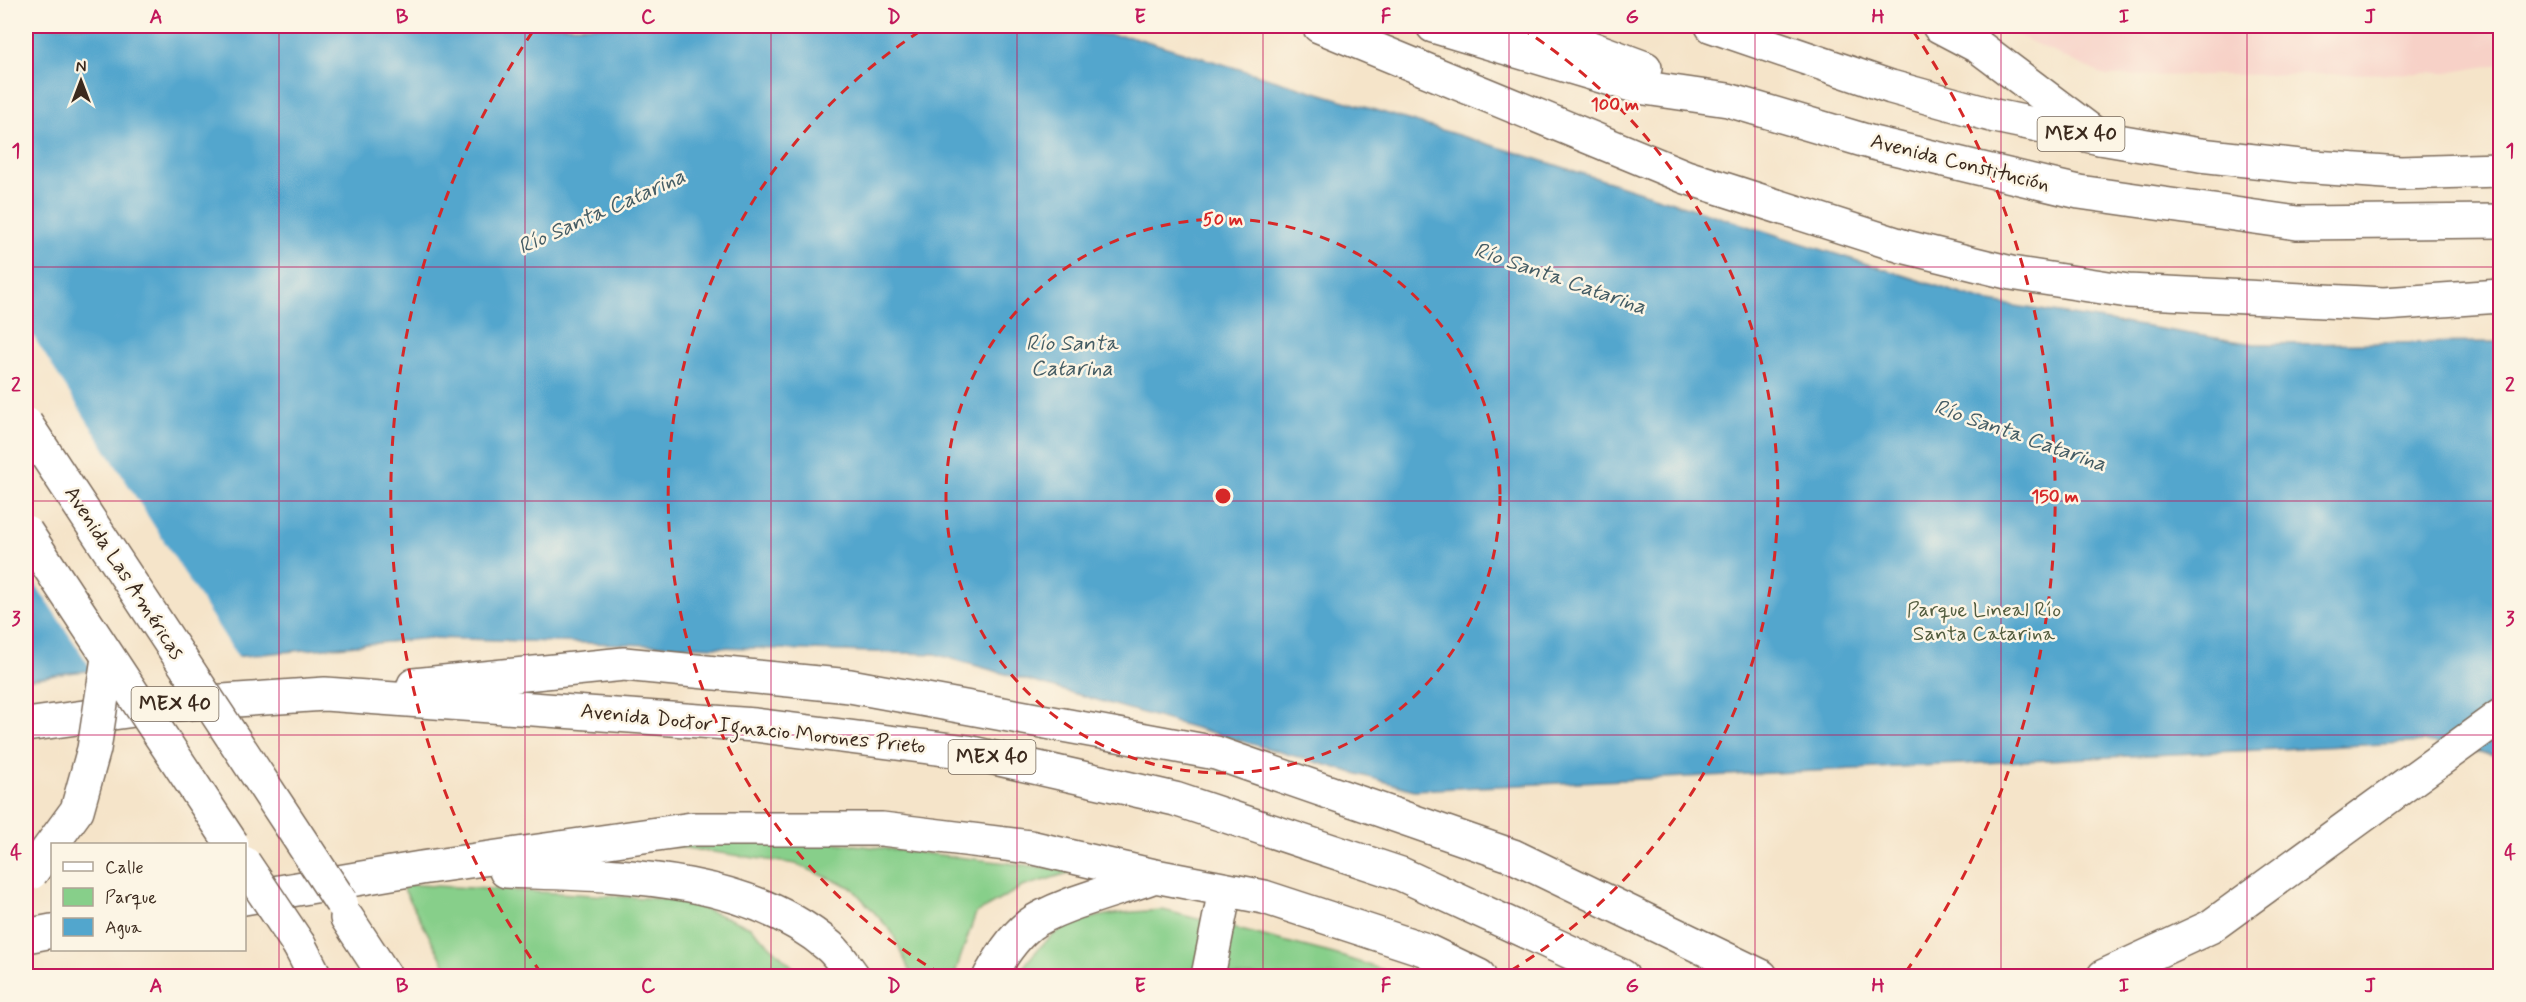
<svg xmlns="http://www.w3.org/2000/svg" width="2526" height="1002" font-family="Mynerve,sans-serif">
<rect width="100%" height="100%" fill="#fcf5e5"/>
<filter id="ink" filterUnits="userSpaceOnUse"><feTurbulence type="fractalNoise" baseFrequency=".0167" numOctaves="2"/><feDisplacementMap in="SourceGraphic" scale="12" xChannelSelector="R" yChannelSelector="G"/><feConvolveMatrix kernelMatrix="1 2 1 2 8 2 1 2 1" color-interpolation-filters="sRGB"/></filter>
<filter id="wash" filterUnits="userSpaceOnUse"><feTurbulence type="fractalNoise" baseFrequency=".008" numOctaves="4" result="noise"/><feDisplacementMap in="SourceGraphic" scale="24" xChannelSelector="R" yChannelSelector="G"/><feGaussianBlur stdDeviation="1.35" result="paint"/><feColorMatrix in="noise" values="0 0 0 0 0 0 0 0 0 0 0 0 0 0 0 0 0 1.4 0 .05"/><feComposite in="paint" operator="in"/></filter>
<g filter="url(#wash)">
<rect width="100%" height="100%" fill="#f5e4c9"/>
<path fill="#f7d1c7" d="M 1997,26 L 2500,26 L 2500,64 L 2446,73 L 2106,76 Z"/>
<path fill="#87cf8a" stroke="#617c54" stroke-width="1.5" d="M 779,836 L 1075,871 L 1022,887 L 976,913 L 954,976 L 912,976 L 892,932 L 852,888 L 796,864 L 657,844 Z
M 401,884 L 681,900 L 750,927 L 794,968 L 799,976 L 451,976 Z
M 1163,910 L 1334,954 L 1402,976 L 1016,976 C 1030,959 1045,937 1066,927 C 1095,913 1131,912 1163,910 Z"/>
<path fill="#52a6cd" stroke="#466876" stroke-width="1.5" d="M 26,26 L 1003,26 L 1133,37 L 1521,154 L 1984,301 L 2254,344 L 2500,342 L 2500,756 L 2426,742 L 1414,790 L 935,654 L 430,638 L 67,673 L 26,680 Z"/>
<path fill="#f5e4c9" d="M 26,325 L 239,659 L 94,673 L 26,570 Z"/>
</g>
<g filter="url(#ink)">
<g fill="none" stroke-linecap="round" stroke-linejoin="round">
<g stroke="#7c6b5a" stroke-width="36">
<path id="minor" d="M 1939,26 L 1979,47 L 2100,138
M 1208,976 L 1225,890"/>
</g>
<g stroke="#7c6b5a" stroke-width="36">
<path id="major" d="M 299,945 L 315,976"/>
</g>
<g stroke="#7c6b5a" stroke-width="36">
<path id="highway" d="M 1319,26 L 1686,177 L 1902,246 L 2011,273 L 2128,291 L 2384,304 L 2500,296
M 1433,26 L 1638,87 L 1728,100 L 1873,143 L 2079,192 L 2297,223 L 2500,221
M 1532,26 L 1645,68
M 1712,26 L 1891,87 L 1995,116 L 2100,138 L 2200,155 L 2300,166 L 2400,173 L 2500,170
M 414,685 L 624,664 L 850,686 L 1216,753 L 1513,856 L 1761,976
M 26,725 L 178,704 L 325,694 L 755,725 L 968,752 L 1175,799 L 1401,874 L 1622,976
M 506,871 C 614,875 744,873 830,947 C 839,955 846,967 853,976
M 244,898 L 421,868 L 692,829 L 882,829 L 1030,847 L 1155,876 L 1264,897 L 1423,949 L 1479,976
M 347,918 L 385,976
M 26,936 L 52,931
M 990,976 C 1001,957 1012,939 1029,925 C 1055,905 1122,889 1155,876
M 2104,976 L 2210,927 L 2500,716"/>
</g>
<use href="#minor" stroke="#fff" stroke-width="33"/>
<use href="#major" stroke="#fff" stroke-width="33"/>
<use href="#highway" stroke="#fff" stroke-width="33"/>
<g stroke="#7c6b5a" stroke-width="36" stroke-linecap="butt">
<path id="major-bridge" d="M 26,424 L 341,902
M 26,532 L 232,844
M 244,863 L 299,945"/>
</g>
<g stroke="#7c6b5a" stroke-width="36" stroke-linecap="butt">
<path id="highway-bridge" d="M 31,873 L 77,810 L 94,749 L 108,658"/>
</g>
<use href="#major-bridge" stroke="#fff" stroke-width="33"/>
<use href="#highway-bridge" stroke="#fff" stroke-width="33"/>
</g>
</g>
<path fill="none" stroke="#c2185b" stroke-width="1.5" stroke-opacity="0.55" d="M 279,26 L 279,976M 525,26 L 525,976M 771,26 L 771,976M 1017,26 L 1017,976M 1263,26 L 1263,976M 1509,26 L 1509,976M 1755,26 L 1755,976M 2001,26 L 2001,976M 2247,26 L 2247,976M 26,267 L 2500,267M 26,501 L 2500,501M 26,735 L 2500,735"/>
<g fill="none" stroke="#d62828" stroke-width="3" stroke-dasharray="10 8">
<circle cx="1223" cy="496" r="277"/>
<path d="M941 974A555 555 0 0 1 925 28M1521 28A555 555 0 0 1 1505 974"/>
<path d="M541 973A832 832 0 0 1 533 31M1913 31A832 832 0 0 1 1905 973"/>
</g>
<g text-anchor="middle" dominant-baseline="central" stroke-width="5" stroke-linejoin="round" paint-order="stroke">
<g fill="#fcf5e5" stroke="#75675a" stroke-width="1.5">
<rect x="2037.5" y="117" width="87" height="34" rx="4.5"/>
<rect x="131.5" y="687" width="87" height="34" rx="4.5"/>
<rect x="948.5" y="740" width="87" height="34" rx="4.5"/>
</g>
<g font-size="20" font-weight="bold" fill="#3b2a1e">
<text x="2081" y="134">MEX 40</text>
<text x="175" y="704">MEX 40</text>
<text x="992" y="757">MEX 40</text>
</g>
<g font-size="21" fill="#3b2a1e" stroke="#fcf5e5">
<text transform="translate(1960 163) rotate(14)">Avenida Constitución</text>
<text transform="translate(124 573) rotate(57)">Avenida Las Américas</text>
<text transform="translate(753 729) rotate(6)">Avenida Doctor Ignacio Morones Prieto</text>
</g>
<g font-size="21" fill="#525c3e" stroke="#fcf5e5">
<text x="1984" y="610">Parque Lineal Río<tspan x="1984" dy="24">Santa Catarina</tspan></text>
</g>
<g font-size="22" font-style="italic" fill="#445c64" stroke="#fcf5e5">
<text transform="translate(602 212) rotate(-24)">Río Santa Catarina</text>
<text transform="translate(1560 279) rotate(19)">Río Santa Catarina</text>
<text x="1072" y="344">Río Santa<tspan x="1072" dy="25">Catarina</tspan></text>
<text transform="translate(2020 436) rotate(19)">Río Santa Catarina</text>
</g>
</g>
<circle cx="1223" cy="496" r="9" fill="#d62828" stroke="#fcf5e5" stroke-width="3"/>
<g font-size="18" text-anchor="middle" font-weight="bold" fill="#d62828" stroke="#fcf5e5" stroke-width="5" stroke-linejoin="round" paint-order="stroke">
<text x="1615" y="110">100 m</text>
<text x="1223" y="225">50 m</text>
<text x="2055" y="502">150 m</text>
</g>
<rect width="2526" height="1002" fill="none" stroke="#fcf5e5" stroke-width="66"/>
<rect x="51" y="843" width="195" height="108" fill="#fcf5e5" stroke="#afa495" stroke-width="1.5"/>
<rect x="63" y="862" width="30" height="9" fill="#ffffff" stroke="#afa495" stroke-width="1.5"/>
<text x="105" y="873" font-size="18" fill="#3b2a1e">Calle</text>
<rect x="63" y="888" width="30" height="18" fill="#87cf8a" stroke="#afa495" stroke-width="1.5"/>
<text x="105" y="903" font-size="18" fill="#3b2a1e">Parque</text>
<rect x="63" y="918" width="30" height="18" fill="#52a6cd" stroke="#afa495" stroke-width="1.5"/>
<text x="105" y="933" font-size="18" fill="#3b2a1e">Agua</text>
<g transform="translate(81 81)" stroke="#fcf5e5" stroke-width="4.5" paint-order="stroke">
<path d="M0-4.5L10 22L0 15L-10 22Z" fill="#3b2a1e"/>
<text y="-9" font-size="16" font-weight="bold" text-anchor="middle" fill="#3b2a1e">N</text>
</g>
<rect x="33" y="33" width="2460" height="936" fill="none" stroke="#c2185b" stroke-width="2"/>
<g font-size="20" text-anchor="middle" font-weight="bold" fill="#c2185b">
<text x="156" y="23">A</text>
<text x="402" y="23">B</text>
<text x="648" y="23">C</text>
<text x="894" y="23">D</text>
<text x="1140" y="23">E</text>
<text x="1386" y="23">F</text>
<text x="1632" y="23">G</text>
<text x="1878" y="23">H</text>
<text x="2124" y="23">I</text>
<text x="2370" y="23">J</text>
<text x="16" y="157">1</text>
<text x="2510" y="157">1</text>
<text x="16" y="391">2</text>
<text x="2510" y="391">2</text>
<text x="16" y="625">3</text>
<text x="2510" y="625">3</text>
<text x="16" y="859">4</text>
<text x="2510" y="859">4</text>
<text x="156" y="992">A</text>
<text x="402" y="992">B</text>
<text x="648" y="992">C</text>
<text x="894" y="992">D</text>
<text x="1140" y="992">E</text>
<text x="1386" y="992">F</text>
<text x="1632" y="992">G</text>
<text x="1878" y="992">H</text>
<text x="2124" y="992">I</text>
<text x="2370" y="992">J</text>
</g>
</svg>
